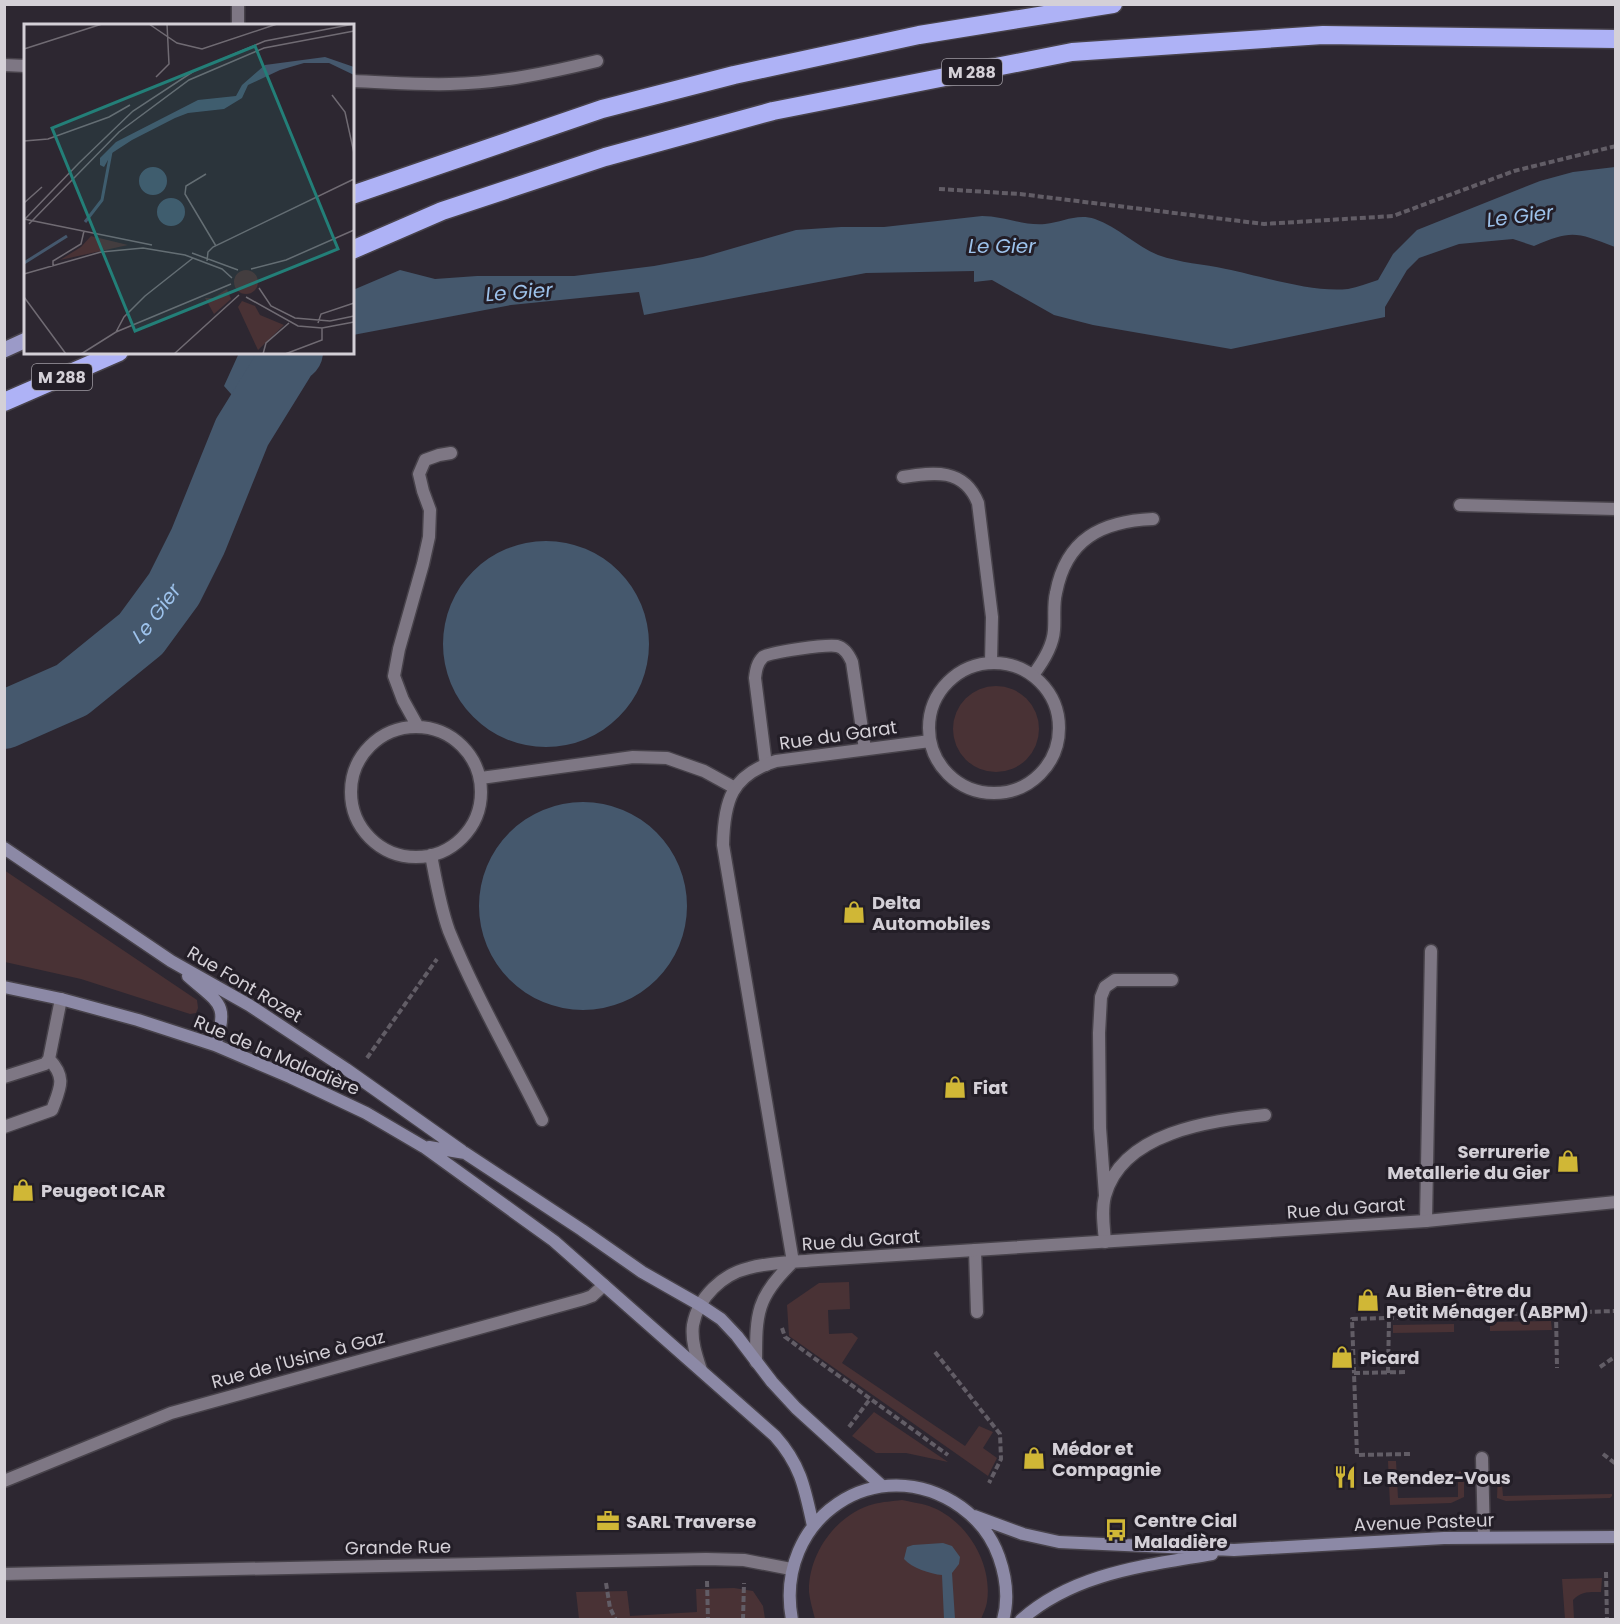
<svg xmlns="http://www.w3.org/2000/svg" width="1620" height="1624" font-family="Poppins,sans-serif">
<rect width="100%" height="100%" fill="#2d2731"/>
<path fill="#493235" d="M953 729a43 43 0 1 1 86 0a43 43 0 1 1-86 0Z
M 4,870 L 197,1000 L 198,1008 L 196,1013 L 190,1014 L 81,979 L 5,962 Z
M 849,1282 L 850,1309 L 828,1310 L 829,1334 L 852,1333 L 858,1338 L 842,1363 L 965,1446 L 979,1426 L 993,1432 L 983,1448 L 997,1458 L 988,1476 L 789,1336 L 787,1305 L 819,1283 Z
M 1551,1321 L 1552,1330 L 1490,1331 L 1490,1322 Z
M 1454,1324 L 1454,1332 L 1393,1333 L 1393,1325 Z
M 874,1412 L 948,1462 L 906,1453 L 876,1453 L 852,1436 Z
M 1388,1461 L 1396,1461 L 1398,1498 L 1458,1497 L 1458,1474 L 1460,1471 L 1464,1475 L 1464,1497 L 1451,1503 L 1390,1505 Z
M 1498,1472 L 1501,1472 L 1503,1496 L 1612,1494 L 1612,1496 L 1610,1498 L 1506,1501 L 1497,1498 Z
M 902,1500 C 910,1502 920,1503 929,1506 C 966,1519 993,1563 987,1602 C 986,1608 983,1614 981,1619 L 815,1619 C 813,1611 810,1601 809,1592 C 808,1554 836,1514 874,1504 C 882,1502 893,1501 902,1500 Z
M 1602,1578 L 1601,1592 C 1590,1592 1581,1591 1573,1600 L 1574,1619 L 1565,1619 L 1562,1579 Z
M 734,1588 L 753,1591 L 763,1606 L 765,1619 L 579,1619 L 576,1592 L 627,1591 L 630,1616 L 697,1612 L 696,1589 Z"/>
<path fill="#45586d" d="M 1615,167 L 1615,247 C 1577,233 1573,229 1534,246 L 1513,239 L 1459,244 L 1419,258 L 1407,270 L 1385,307 L 1385,317 L 1231,349 L 1093,325 L 1054,315 L 992,280 L 974,282 L 974,271 L 866,273 L 644,315 L 639,292 L 511,305 L 353,335 L 353,290 L 400,270 L 435,279 L 477,276 L 574,276 L 654,266 L 703,257 L 796,230 L 841,227 L 884,227 L 982,216 C 1004,216 1024,226 1045,224 C 1063,222 1077,213 1095,219 C 1118,227 1136,246 1158,255 C 1180,263 1204,264 1226,269 C 1261,276 1312,293 1348,289 C 1358,287 1368,283 1378,280 L 1393,254 L 1417,230 L 1540,181 L 1573,172 Z
M 239,353 L 239,352 L 308,353 L 271,385 L 246,411 L 224,386 Z
M443 644a103 103 0 1 1 206 0a103 103 0 1 1-206 0Z
M479 906a104 104 0 1 1 208 0a104 104 0 1 1-208 0Z
M 943,1543 L 952,1546 L 960,1557 L 959,1564 L 952,1573 L 955,1619 L 944,1619 L 942,1575 C 930,1574 912,1568 904,1559 L 907,1547 L 913,1545 Z"/>
<g fill="none" stroke-linecap="round" stroke-linejoin="round">
<path stroke="#45586d" stroke-width="58" id="s1" d="M 4,720 L 72,690 L 141,634 L 174,589 L 198,541 L 242,432 L 289,356 L 294,352"/>
<g stroke="#47424a" stroke-width="15">
<path id="lane" d="M 238,26 L 238,4
M 903,477 C 934,472 964,468 978,503 L 992,617 L 991,662
M 1460,505 L 1616,509
M 1033,675 C 1043,662 1053,646 1054,630 C 1055,617 1053,605 1056,593 C 1066,539 1102,521 1153,519
M351 792a65 65 0 1 1 130 0a65 65 0 1 1-130 0Z
M 418,727 L 403,700 L 394,676 L 399,649 L 423,564 L 429,537 L 430,510 L 423,491 L 419,474 L 425,460 L 439,455 L 451,453
M 766,765 L 755,678 C 756,670 757,663 763,657 C 770,652 827,644 837,646 C 845,648 849,655 852,662 L 865,749
M 481,778 L 633,757 L 667,758 L 704,771 L 735,788
M 431,855 C 436,881 440,906 449,931 C 475,995 511,1057 542,1120
M 4,1077 L 45,1064 L 49,1059 L 61,999
M 4,1127 L 52,1110 C 60,1088 67,1078 49,1059
M 1105,1195 L 1100,1128 L 1099,1033 L 1101,997 L 1105,987 L 1115,980 L 1172,980
M 1426,1221 L 1431,951
M 1105,1242 C 1104,1227 1101,1211 1105,1196 C 1122,1132 1210,1121 1265,1115
M 975,1250 L 977,1312
M 1482,1458 L 1484,1537"/>
</g>
<g stroke="#47424a" stroke-width="15">
<path id="street" d="M 4,65 L 26,66
M 352,81 C 385,82 417,85 450,84 C 500,83 548,73 597,61
M929 728a65 65 0 1 1 130 0a65 65 0 1 1-130 0Z
M 793,1262 L 723,845 C 724,801 731,775 776,761 L 930,741
M 756,1362 C 756,1314 756,1297 793,1262
M 701,1370 C 696,1355 691,1340 693,1325 C 698,1297 723,1274 749,1268 C 771,1262 795,1262 818,1260 L 1426,1221 L 1616,1202
M 4,1481 L 171,1413 L 584,1299 L 592,1296 L 604,1285
M 4,1574 L 706,1559 L 744,1560 L 791,1569"/>
</g>
<g stroke="#47424a" stroke-width="15">
<path id="secondary" d="M 4,848 L 171,961 L 249,1005 L 346,1069 L 462,1151
M 188,976 C 218,1003 230,1003 215,1045
M 4,987 L 61,999 L 138,1020 L 215,1045 L 290,1077 L 366,1113 L 424,1147 L 554,1241 L 775,1436 C 801,1465 805,1489 813,1526
M 429,1147 L 465,1153 L 582,1230 L 642,1272 L 700,1305 L 721,1319 L 737,1336 L 772,1382 L 796,1408 L 882,1486
M 974,1516 L 1023,1534 L 1059,1542 L 1234,1550 L 1444,1538 L 1616,1537
M 792,1620 C 773,1519 877,1448 961,1507 C 979,1520 992,1537 999,1557 C 1006,1577 1009,1599 1003,1620
M 1021,1620 C 1074,1573 1144,1566 1212,1554"/>
</g>
<g stroke="#47424a" stroke-width="18">
<path id="primary" d="M 4,350 L 26,340"/>
</g>
<g stroke="#47424a" stroke-width="21">
<path id="highway" d="M 352,195 L 602,109 L 734,75 L 919,35 L 1113,4
M 352,250 L 442,211 L 605,157 L 773,111 L 1072,52 L 1323,35 L 1616,39
M 4,402 L 119,352"/>
</g>
<path stroke="#625d66" stroke-width="4" stroke-dasharray="6 3" stroke-linecap="butt" d="M 939,189 L 1020,194 L 1264,224 L 1393,216 L 1514,171 L 1616,146
M 367,1058 L 437,959
M 1556,1313 L 1557,1368
M 782,1328 L 785,1337 L 948,1455
M 935,1352 L 1000,1434 L 1001,1459 L 989,1483
M 1600,1367 L 1616,1356
M 1354,1373 L 1407,1372
M 1388,1373 L 1389,1318
M 849,1427 L 870,1399
M 1410,1454 L 1357,1455 L 1352,1319 L 1616,1311
M 1603,1454 L 1616,1464
M 1606,1572 L 1607,1620
M 707,1581 L 708,1620
M 606,1583 L 610,1608 L 616,1620
M 743,1620 L 744,1583"/>
<use href="#lane" stroke="#7e7784" stroke-width="12"/>
<use href="#street" stroke="#7e7784" stroke-width="12"/>
<use href="#secondary" stroke="#8c89a6" stroke-width="12"/>
<use href="#primary" stroke="#9b9ac8" stroke-width="15"/>
<use href="#highway" stroke="#aeb2f6" stroke-width="18"/>
</g>
<defs>
<g id="shop-bare" transform="scale(1.8)"><path d="M-5-2.5h2.3a2.7 3.5 0 0 1 5.4 0H5L5.5 6h-11ZM-1.5-2.5h3a1.5 2.3 0 0 0-3 0Z" fill="#d0b736" stroke="#231e27" stroke-width="2.5" paint-order="stroke"/></g>
<g id="restaurant-bare" transform="scale(1.8)"><path d="M-5-6h1v4h1v-4h1v4h1v-4h1v5L-1.5 .5V6h-2V.5L-5-1ZM5-6V6H3V1.5H1.5Q1.5-4 5-6Z" fill="#d0b736" stroke="#231e27" stroke-width="2.5" paint-order="stroke"/></g>
<g id="office-bare" transform="scale(1.8)"><path d="M-6-3h4V-5.5h4V-3h4V5H-6ZM-1-4.5V-3h2v-1.5ZM-6 0V1H6V0Z" fill="#d0b736" stroke="#231e27" stroke-width="2.5" paint-order="stroke"/></g>
<g id="bus-bare" transform="scale(1.8)"><path d="M-5-6H5V4H4V6H2V4H-2V6H-4V4H-5ZM-3.5-4V0h7V-4ZM-3.5 1.2v1.5H-2V1.2ZM2 1.2v1.5H3.5V1.2Z" fill="#d0b736" stroke="#231e27" stroke-width="2.5" paint-order="stroke"/></g>
</defs>
<g fill-rule="evenodd">
<use href="#shop-bare" x="854" y="912"/>
<use href="#shop-bare" x="955" y="1087"/>
<use href="#shop-bare" x="1568" y="1161"/>
<use href="#shop-bare" x="23" y="1190"/>
<use href="#shop-bare" x="1368" y="1300"/>
<use href="#shop-bare" x="1342" y="1357"/>
<use href="#shop-bare" x="1034" y="1458"/>
<use href="#restaurant-bare" x="1345" y="1477"/>
<use href="#office-bare" x="608" y="1521"/>
<use href="#bus-bare" x="1116" y="1530"/>
</g>
<g text-anchor="middle" dominant-baseline="central" stroke-width="6" stroke-linejoin="round" paint-order="stroke">
<g fill="#231e27" stroke="#9f9ba2" stroke-width="1.5">
<rect x="942" y="59" width="60" height="26" rx="4.5"/>
<rect x="32" y="364" width="60" height="26" rx="4.5"/>
</g>
<g font-size="16" font-weight="bold" fill="#d4d0d7">
<text x="972" y="72">M 288</text>
<text x="62" y="377">M 288</text>
</g>
<g font-size="18" fill="#d4d0d7" stroke="#231e27">
<text transform="translate(838 735) rotate(-8)">Rue du Garat</text>
<text transform="translate(245 984) rotate(31)">Rue Font Rozet</text>
<text transform="translate(277 1055) rotate(23)">Rue de la Maladière</text>
<text transform="translate(1346 1208) rotate(-4)">Rue du Garat</text>
<text transform="translate(861 1240) rotate(-4)">Rue du Garat</text>
<text transform="translate(298 1359) rotate(-15)">Rue de l'Usine à Gaz</text>
<text transform="translate(1424 1522) rotate(-2)">Avenue Pasteur</text>
<text transform="translate(398 1547) rotate(-1)">Grande Rue</text>
</g>
<g font-size="18" font-weight="bold" fill="#d4d0d7" stroke="#231e27" text-anchor="start">
<text x="872" y="902">Delta<tspan x="872" dy="21">Automobiles</tspan></text>
<text x="973" y="1087">Fiat</text>
<text x="1550" y="1151" text-anchor="end">Serrurerie<tspan x="1550" dy="21">Metallerie du Gier</tspan></text>
<text x="41" y="1190">Peugeot ICAR</text>
<text x="1386" y="1290">Au Bien-être du<tspan x="1386" dy="21">Petit Ménager (ABPM)</tspan></text>
<text x="1360" y="1357">Picard</text>
<text x="1052" y="1448">Médor et<tspan x="1052" dy="21">Compagnie</tspan></text>
<text x="1363" y="1477">Le Rendez-Vous</text>
<text x="1134" y="1520">Centre Cial<tspan x="1134" dy="21">Maladière</tspan></text>
<text x="626" y="1521">SARL Traverse</text>
</g>
<g font-size="20" font-style="italic" fill="#9dc2eb" stroke="#231e27">
<text transform="translate(1520 216) rotate(-7)">Le Gier</text>
<text x="1002" y="246">Le Gier</text>
<text transform="translate(519 292) rotate(-4)">Le Gier</text>
<text stroke="none"><textPath href="#s1" startOffset="189">Le Gier</textPath></text>
</g>
</g>
<g transform="translate(24 24)">
<rect width="330" height="330" fill="#2d2731"/>
<path d="M 67,212 L 104,221 L 36,236 L 57,223 ZM210 258a12 12 0 1 1 24 0a12 12 0 1 1-24 0ZM 203,265 L 207,275 L 190,290 L 181,274 L 189,274 ZM 218,277 L 231,282 L 236,291 L 260,301 L 234,326 L 214,283 Z" fill="#493235"/>
<path d="M 301,33 L 330,43 L 330,51 L 305,39 L 280,39 L 256,46 L 224,61 L 218,74 L 200,85 L 164,89 L 151,94 L 108,116 L 88,129 L 80,143 L 76,141 L 76,134 L 92,118 L 174,76 L 212,72 L 218,61 L 241,41 ZM115 157a14 14 0 1 1 28 0a14 14 0 1 1-28 0ZM133 188a14 14 0 1 1 28 0a14 14 0 1 1-28 0Z" fill="#45586d"/>
<path fill="none" stroke="#45586d" stroke-width="3" d="M 61,198 L 78,176 L 87,128M 0,239 L 43,212"/>
<path fill="none" stroke="#706b73" stroke-width="1.5" d="M 125,0 L 153,19 L 178,25 L 253,0M 0,25 L 78,0M 132,53 L 145,40 L 143,0M 308,71 L 321,88 L 330,129M 0,117 L 24,115 L 85,93 L 106,81M 55,139 L 109,87 L 170,47 L 241,17 L 330,0M 182,150 L 162,162 L 161,170 L 192,222M 0,179 L 18,163M 0,195 L 128,221M 0,196 L 55,139M 5,200 L 95,108 L 165,56 L 240,24 L 330,7M 168,229 L 214,246M 183,237 L 184,228 L 189,223 L 330,155M 29,242 L 29,237 L 57,220 L 60,207M 227,245 L 262,236 L 330,206M 0,250 L 77,228 L 119,224 L 161,231 L 198,245 L 208,254M 235,264 L 247,282 L 271,294 L 306,297 L 330,292M 0,273 L 42,330M 222,273 L 274,302 L 298,304 L 330,298M 294,299 L 297,290 L 330,279M 92,308 L 100,293 L 121,272 L 169,234M 57,330 L 92,308 L 207,260M 150,330 L 215,271M 239,330 L 242,319 L 265,299M 261,330 L 298,316 L 298,304"/>
<path fill="#237f78" fill-opacity="0.15" stroke="#237f78" stroke-width="3" d="M 231,22 L 314,225 L 111,307 L 28,104 Z"/>
<rect width="330" height="330" fill="none" stroke="#d4d0d7" stroke-width="3"/>
</g>
<rect width="1620" height="1624" fill="none" stroke="#d4d0d7" stroke-width="12"/>
</svg>
